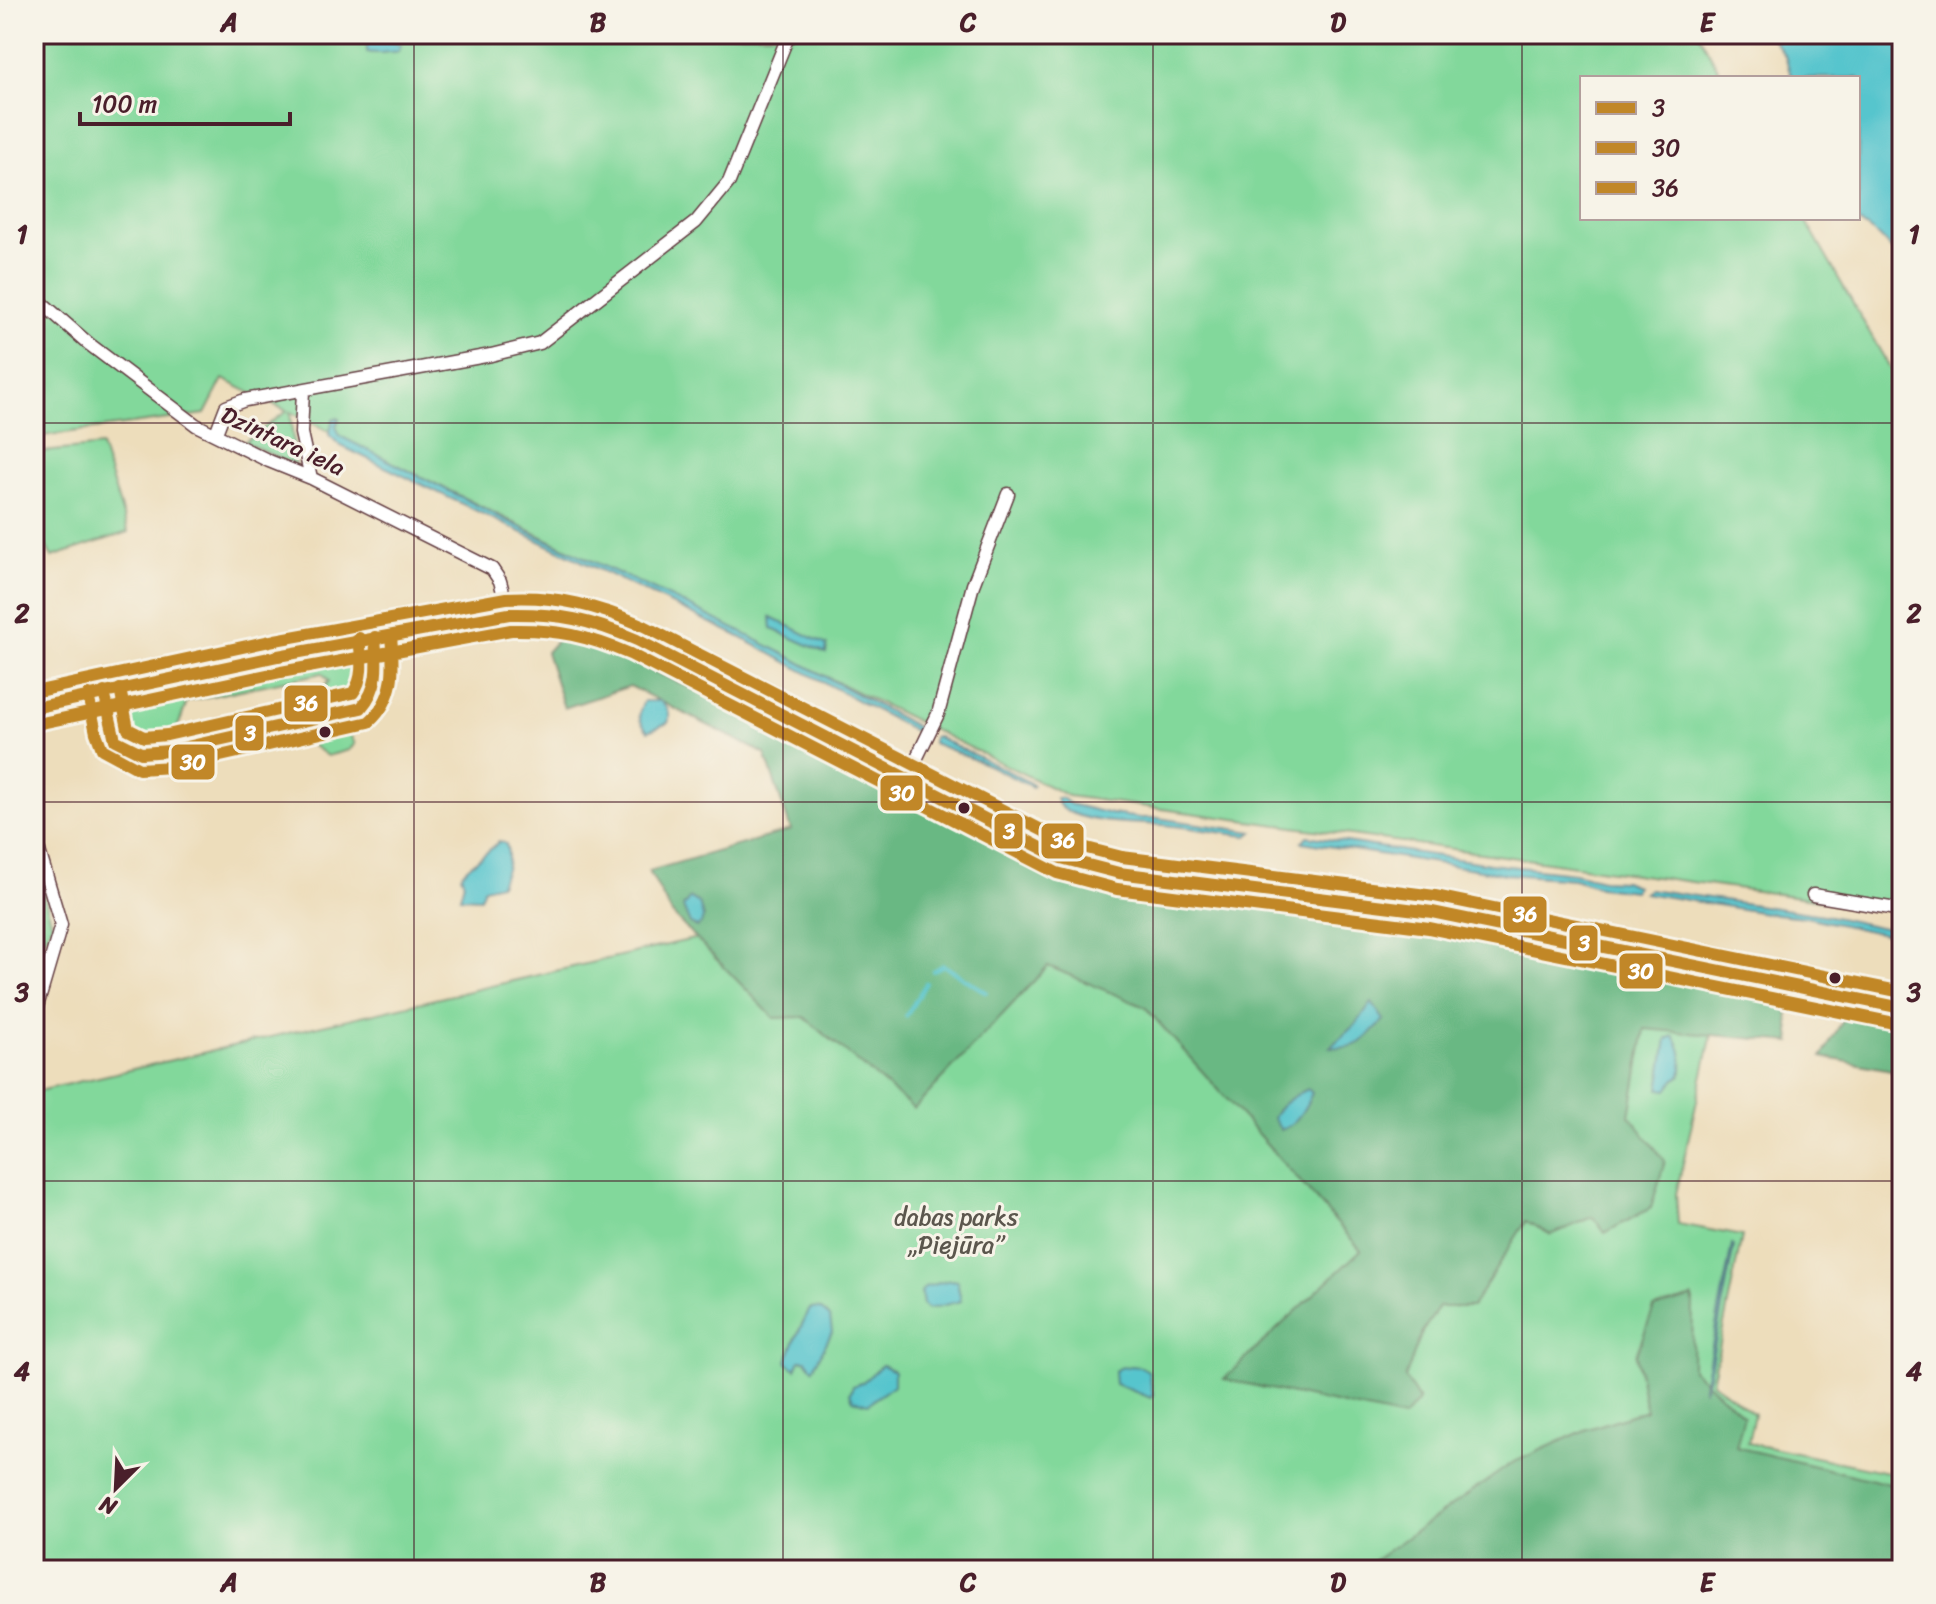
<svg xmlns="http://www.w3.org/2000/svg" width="1936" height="1604" font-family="Sriracha,sans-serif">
<rect width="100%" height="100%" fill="#f7f3e8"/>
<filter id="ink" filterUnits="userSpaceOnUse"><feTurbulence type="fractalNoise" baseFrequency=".0125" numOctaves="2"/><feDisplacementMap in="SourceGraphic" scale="16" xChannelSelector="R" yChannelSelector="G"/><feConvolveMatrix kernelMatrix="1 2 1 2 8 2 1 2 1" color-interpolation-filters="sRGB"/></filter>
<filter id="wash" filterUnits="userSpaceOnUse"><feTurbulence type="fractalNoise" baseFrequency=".006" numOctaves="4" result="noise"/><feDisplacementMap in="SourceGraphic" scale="32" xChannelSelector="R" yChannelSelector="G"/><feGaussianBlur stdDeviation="1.8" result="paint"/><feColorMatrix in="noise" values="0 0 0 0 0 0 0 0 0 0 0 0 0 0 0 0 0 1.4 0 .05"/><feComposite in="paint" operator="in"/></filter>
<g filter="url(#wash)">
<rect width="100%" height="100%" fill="#edddbb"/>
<path fill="#82d89b" stroke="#667c63" stroke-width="2" d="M 34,34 L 1699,34 L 1723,78 L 1582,78 L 1582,218 L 1804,218 L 1902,389 L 1902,911 L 1068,796 L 290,412 L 296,466 L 244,442 L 287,411 L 223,379 L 205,414 L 34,437 Z
M 101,446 L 128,532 L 52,557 L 40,535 L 34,535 L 34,459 L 44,452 Z
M 349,654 L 358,657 L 364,665 L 367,664 L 369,677 L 363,691 L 348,698 L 314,704 L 312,701 L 329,681 L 322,673 L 187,701 C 183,712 180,727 171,736 C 153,756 121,739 119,715 L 122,714 L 126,705 L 134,698 Z
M 338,729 L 349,733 L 355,744 L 349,750 L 327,756 L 299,736 L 307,734 L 309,738 L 319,736 L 319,732 Z
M 34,859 L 52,924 L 46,937 L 35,943 Z
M 853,902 L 1720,998 L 1676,1194 L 1678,1224 L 1742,1236 L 1712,1382 L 1754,1414 L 1748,1443 L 1902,1475 L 1902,1570 L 34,1570 L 34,1092 Z"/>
<path fill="#69b883" stroke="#5a6c57" stroke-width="2" d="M 565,631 L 764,721 L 1037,863 L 1104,883 L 1433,922 L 1786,998 L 1791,1042 L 1645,1029 L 1630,1116 L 1665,1161 L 1651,1208 L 1605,1233 L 1593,1217 L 1551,1235 L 1526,1221 L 1472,1307 L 1439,1307 L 1422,1332 L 1405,1378 L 1419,1400 L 1403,1418 L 1224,1379 L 1361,1250 L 1145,1007 L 1048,966 L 914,1109 L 804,1017 L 774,1018 L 672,914 L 649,871 L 791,830 L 765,754 L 630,686 L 564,708 L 546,652 Z
M 1845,1016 L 1902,1022 L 1902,1072 L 1822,1057 Z
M 1693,1297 L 1692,1369 L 1744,1416 L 1736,1447 L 1902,1487 L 1902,1570 L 1361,1570 L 1512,1463 L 1585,1430 L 1646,1410 L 1636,1355 L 1654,1308 Z"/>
<path fill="#57c5cd" stroke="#50727c" stroke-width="2" d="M 356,34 L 373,34 L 401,45 L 398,52 C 386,51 380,55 367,52 L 367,44 Z
M 1769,34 L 1902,34 L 1902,261 L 1880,237 L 1853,218 L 1858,218 L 1858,78 L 1792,78 L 1785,56 Z
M 337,418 L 339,419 L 336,426 L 340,436 L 532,533 L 689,606 L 790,657 L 922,730 L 921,732 L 918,733 L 738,636 L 341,446 L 329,435 L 333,419 Z
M 771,617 L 827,645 L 826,653 L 772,629 Z
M 644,701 L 660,701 C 668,708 671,713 668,723 L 648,731 C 638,721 637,714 644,701 Z
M 936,736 C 969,754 1001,765 1033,785 L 1032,787 L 988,765 L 933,743 L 933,737 Z
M 1056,798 L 1062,798 L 1070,804 L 1111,814 L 1140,818 L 1157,818 L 1253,832 L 1248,836 C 1223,834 1198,828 1173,826 C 1140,822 1097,826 1067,811 C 1061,808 1057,803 1056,798 Z
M 1307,836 L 1490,864 L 1574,873 L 1602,880 L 1624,881 L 1636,886 L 1634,891 L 1599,887 L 1574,879 L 1506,874 L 1302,842 Z
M 499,841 L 506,844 C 511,859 506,870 500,884 L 484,888 L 480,898 L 460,897 L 464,882 L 461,875 C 466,866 489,853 499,841 Z
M 1649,889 L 1829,916 L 1902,932 L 1902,938 L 1806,917 L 1766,913 L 1644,893 Z
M 690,898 L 699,903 L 703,917 L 701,924 L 697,927 L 690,924 L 683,907 Z
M 1372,1003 L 1384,1020 C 1364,1040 1360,1050 1330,1047 L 1357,1023 Z
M 1674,1036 C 1682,1048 1684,1062 1681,1076 L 1675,1079 L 1667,1090 L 1659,1089 L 1667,1039 Z
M 1308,1089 L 1312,1093 C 1305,1108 1297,1124 1281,1130 L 1273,1118 C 1279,1104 1295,1095 1308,1089 Z
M 1732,1245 L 1734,1246 L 1708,1379 L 1703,1391 Z
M 950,1280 L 957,1281 L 961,1301 L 928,1309 L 923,1305 L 921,1292 L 925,1287 Z
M 811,1308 L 820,1309 L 830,1317 L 832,1332 L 813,1369 L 806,1360 L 800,1360 L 796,1369 L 787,1363 C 787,1356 806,1314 811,1308 Z
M 882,1365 L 894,1371 L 894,1385 L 868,1404 L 853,1400 L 850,1393 L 853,1386 L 863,1382 Z
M 1131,1366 L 1141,1367 L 1148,1371 L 1153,1394 L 1151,1398 L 1115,1384 L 1114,1372 L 1119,1368 Z"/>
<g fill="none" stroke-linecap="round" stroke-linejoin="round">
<path stroke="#57c5cd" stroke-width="4" d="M 933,971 L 943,965 L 986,992
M 906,1016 L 926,983"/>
</g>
</g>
<g filter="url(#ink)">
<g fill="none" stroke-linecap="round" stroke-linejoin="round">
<g stroke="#623c41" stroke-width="15">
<path id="minor" d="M 34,296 L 89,344 L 196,425 L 269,461 L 311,478 L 492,569 L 500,581 L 509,614
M 303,391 L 301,433 L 311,478
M 216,433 L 226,407 L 245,400 L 491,355 L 540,343 L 696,222 L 729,182 L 789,34
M 906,780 L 938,714 L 973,585 L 1008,494
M 34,834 L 61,925 L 34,1017
M 1813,895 L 1902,910"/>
</g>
<g stroke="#623c41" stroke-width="17">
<path id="tertiary" d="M 34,708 L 278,656 L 509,614 L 544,613 L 573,617 L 600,624 L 637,640 L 1061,858 L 1119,873 L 1432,912 L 1902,1008"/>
</g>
<use href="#minor" stroke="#fff" stroke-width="12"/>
<use href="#tertiary" stroke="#fff" stroke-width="14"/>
<g stroke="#f7f3e8" stroke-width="18">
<path id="bus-1" d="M 104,692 L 115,740 L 141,753 L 169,751 L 361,708 C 380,687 377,664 375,637
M 34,708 L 278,656 L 509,614 C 559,613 591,620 637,640 L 1061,858 L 1119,873 L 1432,912 L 1902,1008"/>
</g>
<g stroke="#f7f3e8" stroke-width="18">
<path id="bus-2" d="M 88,695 L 96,733 L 102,749 L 139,769 L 172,767 L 369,722 C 396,698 394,668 391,636
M 37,724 L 281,672 L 511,630 C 557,629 588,636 630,654 L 1057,873 L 1117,889 L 1429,928 L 1899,1024"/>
</g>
<g stroke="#f7f3e8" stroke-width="18">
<path id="bus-3" d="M 120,689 L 128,729 L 144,737 L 167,735 L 353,693 C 365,677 361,658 359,638
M 34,692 L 275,640 L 506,598 C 557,595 598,606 644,626 L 1067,843 L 1122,857 L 1435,896 L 1902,992"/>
</g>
<use href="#bus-1" stroke="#c18728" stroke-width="12"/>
<use href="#bus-2" stroke="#c18728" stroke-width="12"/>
<use href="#bus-3" stroke="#c18728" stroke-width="12"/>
</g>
</g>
<path fill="none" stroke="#4a1f2b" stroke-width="2" stroke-opacity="0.55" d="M 414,34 L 414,1570M 783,34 L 783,1570M 1153,34 L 1153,1570M 1522,34 L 1522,1570M 34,423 L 1902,423M 34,802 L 1902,802M 34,1181 L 1902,1181"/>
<g fill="#4a1f2b" stroke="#f7f3e8" stroke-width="3">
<circle cx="325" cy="732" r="7"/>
<circle cx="964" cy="808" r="7"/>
<circle cx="1835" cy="978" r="7"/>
</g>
<g text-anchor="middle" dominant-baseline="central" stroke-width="6" stroke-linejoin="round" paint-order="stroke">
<g font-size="24" fill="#4a1f2b" stroke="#f7f3e8">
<text transform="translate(283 441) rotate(25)">Dzintara iela</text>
</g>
<g font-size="24" fill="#5b564d" stroke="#f7f3e8">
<text x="956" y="1217">dabas parks<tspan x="956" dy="28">„Piejūra”</tspan></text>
</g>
</g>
<g stroke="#f7f3e8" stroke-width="3">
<rect x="283" y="684" width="46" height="39" rx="8" fill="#c18728"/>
<rect x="234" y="714" width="31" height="38" rx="8" fill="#c18728"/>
<rect x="170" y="743" width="46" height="38" rx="8" fill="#c18728"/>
<rect x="879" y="774" width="45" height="38" rx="8" fill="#c18728"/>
<rect x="993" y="812" width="31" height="38" rx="8" fill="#c18728"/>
<rect x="1040" y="822" width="45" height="38" rx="8" fill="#c18728"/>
<rect x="1502" y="895" width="46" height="39" rx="8" fill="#c18728"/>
<rect x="1568" y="924" width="31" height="38" rx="8" fill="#c18728"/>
<rect x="1618" y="952" width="46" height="38" rx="8" fill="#c18728"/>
</g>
<g font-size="22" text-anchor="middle" font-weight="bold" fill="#fff">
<text x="306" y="711">36</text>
<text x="250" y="741">3</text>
<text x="193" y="770">30</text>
<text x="902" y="801">30</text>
<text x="1009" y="839">3</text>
<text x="1063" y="848">36</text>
<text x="1525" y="922">36</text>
<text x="1584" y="951">3</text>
<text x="1641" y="979">30</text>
</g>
<rect width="1936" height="1604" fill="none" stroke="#f7f3e8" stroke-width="88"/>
<rect x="1580" y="76" width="280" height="144" fill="#f7f3e8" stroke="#b29e9c" stroke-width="2"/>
<rect x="1596" y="102" width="40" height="12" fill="#c18728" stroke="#b29e9c" stroke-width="2"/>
<text x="1652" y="116" font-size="24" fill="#4a1f2b">3</text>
<rect x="1596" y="142" width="40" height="12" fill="#c18728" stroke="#b29e9c" stroke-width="2"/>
<text x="1652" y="156" font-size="24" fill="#4a1f2b">30</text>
<rect x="1596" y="182" width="40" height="12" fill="#c18728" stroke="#b29e9c" stroke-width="2"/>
<text x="1652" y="196" font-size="24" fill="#4a1f2b">36</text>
<g transform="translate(116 1488) rotate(204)" stroke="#f7f3e8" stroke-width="6" paint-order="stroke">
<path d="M0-6L14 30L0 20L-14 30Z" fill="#4a1f2b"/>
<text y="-12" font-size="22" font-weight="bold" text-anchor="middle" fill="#4a1f2b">N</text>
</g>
<path d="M80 112v12h210v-12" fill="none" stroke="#4a1f2b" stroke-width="4"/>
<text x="92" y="112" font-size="24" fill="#4a1f2b" stroke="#f7f3e8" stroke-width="6" paint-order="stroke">100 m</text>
<rect x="44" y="44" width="1848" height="1516" fill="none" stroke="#4a1f2b" stroke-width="3"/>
<g font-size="26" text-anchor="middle" font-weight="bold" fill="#4a1f2b">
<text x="229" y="31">A</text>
<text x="598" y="31">B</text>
<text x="968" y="31">C</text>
<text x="1338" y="31">D</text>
<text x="1707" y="31">E</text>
<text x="22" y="243">1</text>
<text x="1914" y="243">1</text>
<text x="22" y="622">2</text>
<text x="1914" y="622">2</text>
<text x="22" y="1001">3</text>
<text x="1914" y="1001">3</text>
<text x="22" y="1380">4</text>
<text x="1914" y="1380">4</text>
<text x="229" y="1591">A</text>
<text x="598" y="1591">B</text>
<text x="968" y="1591">C</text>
<text x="1338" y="1591">D</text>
<text x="1707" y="1591">E</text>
</g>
</svg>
